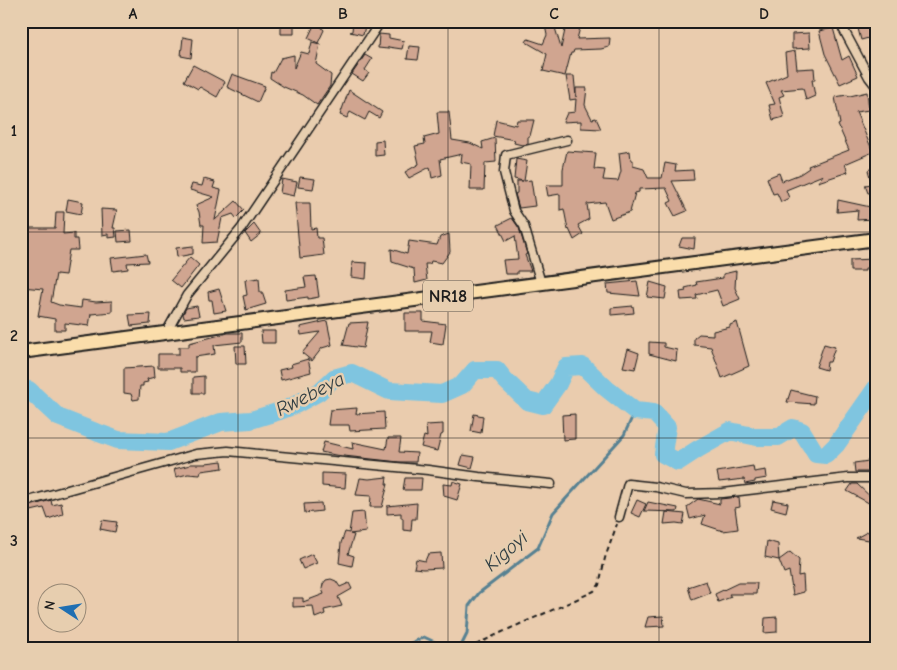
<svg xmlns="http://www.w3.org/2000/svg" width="897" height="670" font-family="'Comic Neue',sans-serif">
<rect width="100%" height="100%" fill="#eaccae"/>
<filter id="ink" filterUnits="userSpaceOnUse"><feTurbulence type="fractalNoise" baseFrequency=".02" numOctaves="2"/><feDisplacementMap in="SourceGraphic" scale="10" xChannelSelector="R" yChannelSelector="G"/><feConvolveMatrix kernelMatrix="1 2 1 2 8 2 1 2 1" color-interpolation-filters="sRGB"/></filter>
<g filter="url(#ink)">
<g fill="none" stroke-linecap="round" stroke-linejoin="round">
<path stroke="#578192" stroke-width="3" d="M 408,649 L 411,643 L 424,637 L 450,649 L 461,646 L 467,634 L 469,606 L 479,593 L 538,548 L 553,513 L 624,435 L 635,411"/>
<path stroke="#7fc5e0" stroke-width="18" d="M 21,390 L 29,390 L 58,417 L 96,432 L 118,440 L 168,442 L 221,422 L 251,420 L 280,411 L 295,405 L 319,392 L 334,378 L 352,373 L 389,391 L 442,394 L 462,385 L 475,370 L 497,370 L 505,380 L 527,401 L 543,405 L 558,384 L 566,367 L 583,366 L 607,389 L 635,411 L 654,413 L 667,427 L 663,454 L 678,462 L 698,449 L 730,431 L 757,437 L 778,437 L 793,428 L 802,431 L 816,454 L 826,455 L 836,445 L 876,388"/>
</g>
<path fill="#d0a590" stroke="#1c1c1c" d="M 316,21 L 324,30 L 318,43 L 308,38 Z
M 353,21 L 366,21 L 363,35 L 350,32 L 352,31 Z
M 544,21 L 553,21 L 561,48 L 567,21 L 581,24 L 577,39 L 610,38 L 609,47 L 601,49 L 574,50 L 573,53 L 571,53 L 565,76 L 543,71 L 547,54 L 526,42 L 528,39 L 543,44 L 547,35 Z
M 856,21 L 873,21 L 876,36 L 861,40 Z
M 281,22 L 294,22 L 294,34 L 281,34 Z
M 833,28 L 842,60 L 849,56 L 858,76 L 840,84 L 825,54 L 819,31 Z
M 809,33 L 810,48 L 792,49 L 792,34 Z
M 379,34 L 389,35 L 389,38 L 404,41 L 402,49 L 388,47 L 388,49 L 378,48 Z
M 183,37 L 193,39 L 191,58 L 181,56 Z
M 312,42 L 320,44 L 316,64 L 331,75 L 330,86 L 317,105 L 303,95 L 284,87 L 270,78 L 271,72 L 273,73 L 281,58 L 294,55 L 294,68 L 301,52 L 309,54 Z
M 409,46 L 420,47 L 418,60 L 407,59 Z
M 795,51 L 797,69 L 814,68 L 815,80 L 812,80 L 815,96 L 806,100 L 803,88 L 781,90 L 784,95 L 779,97 L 784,117 L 773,120 L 769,105 L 775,104 L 766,83 L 787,74 L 785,53 Z
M 365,55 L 372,59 L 365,70 L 369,73 L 363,81 L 352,74 Z
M 193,65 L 225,82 L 217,97 L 200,87 L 198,89 L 184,81 Z
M 232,74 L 265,86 L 258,102 L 227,87 Z
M 566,76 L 574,76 L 576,97 L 576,88 L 587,88 L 585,105 L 592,119 L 596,118 L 601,129 L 581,128 L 581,121 L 563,122 L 567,113 L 575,112 L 576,99 L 570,100 Z
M 349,90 L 382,112 L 379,118 L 369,112 L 365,120 L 350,112 L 347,118 L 340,115 Z
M 867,92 L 869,110 L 856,112 L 873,152 L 845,164 L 848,172 L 818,182 L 823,175 L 786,190 L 789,198 L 781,202 L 777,193 L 773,194 L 767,178 L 779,173 L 782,181 L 800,174 L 809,168 L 808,166 L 849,150 L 838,125 L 840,124 L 835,97 L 847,95 L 850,96 Z
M 437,112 L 449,112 L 452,140 L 470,143 L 483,149 L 482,142 L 495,138 L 496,162 L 485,163 L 484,190 L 470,190 L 471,164 L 461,162 L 462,154 L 440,159 L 442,175 L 432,178 L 430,167 L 409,178 L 405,172 L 419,164 L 415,146 L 425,144 L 424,138 L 439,134 Z
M 496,120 L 516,125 L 517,120 L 534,120 L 530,136 L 528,136 L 528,144 L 522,145 L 514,143 L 515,140 L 493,136 Z
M 383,140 L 384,155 L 375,156 L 375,141 Z
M 567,151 L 596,153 L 594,169 L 605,170 L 603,180 L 618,181 L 621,171 L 619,153 L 630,151 L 631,160 L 633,160 L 633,166 L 644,169 L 648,178 L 662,178 L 665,163 L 676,165 L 675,171 L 693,170 L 694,180 L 672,181 L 687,211 L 675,216 L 668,203 L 672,201 L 666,188 L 639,189 L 639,192 L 635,193 L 630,212 L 611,219 L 605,202 L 587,204 L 589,219 L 578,225 L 583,234 L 574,240 L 569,229 L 568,230 L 564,209 L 560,210 L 560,194 L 548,196 L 546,185 L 563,185 L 563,169 Z
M 516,159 L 527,161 L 524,181 L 531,180 L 535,206 L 519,208 L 515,194 L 517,193 L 517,181 L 523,181 L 514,179 Z
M 876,166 L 876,192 L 868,193 L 865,185 L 872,184 L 868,170 Z
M 300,177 L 315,179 L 313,189 L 298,187 Z
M 204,179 L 215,182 L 213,188 L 221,190 L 215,220 L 236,201 L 244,210 L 236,218 L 233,214 L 222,218 L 217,242 L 203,243 L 204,225 L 201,225 L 199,212 L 196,205 L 214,197 L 190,190 L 192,184 L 202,186 Z
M 282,179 L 297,182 L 294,196 L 280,193 Z
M 68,199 L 83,202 L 81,214 L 66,211 Z
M 838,200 L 875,208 L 874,219 L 857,220 L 858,210 L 837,212 Z
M 295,203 L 310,203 L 311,229 L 316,228 L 317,238 L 322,238 L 324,255 L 300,258 Z
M 101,209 L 117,210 L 113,228 L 115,228 L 116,237 L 108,238 L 108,234 L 102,235 Z
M 56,212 L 64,212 L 63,234 L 74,233 L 74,239 L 77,239 L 78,250 L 69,250 L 65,275 L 56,274 L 51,302 L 59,305 L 81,308 L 82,300 L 96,302 L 112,301 L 112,312 L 91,314 L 89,326 L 65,323 L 65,330 L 55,330 L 55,319 L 38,316 L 43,289 L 22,287 L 25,265 L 22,266 L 23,238 L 25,228 L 55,228 Z
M 512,218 L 519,228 L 527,254 L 525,255 L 531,271 L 517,271 L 517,274 L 505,274 L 503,260 L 518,259 L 515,236 L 506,241 L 498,225 Z
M 254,224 L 261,234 L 251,242 L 245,233 Z
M 131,230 L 132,241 L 118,242 L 117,231 Z
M 449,234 L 450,252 L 442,263 L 431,261 L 430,264 L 425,264 L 427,280 L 415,283 L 414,269 L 392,262 L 391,249 L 407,254 L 409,241 L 437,245 L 440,237 Z
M 682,238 L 695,238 L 694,249 L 679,246 Z
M 193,246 L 193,254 L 177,257 L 176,248 Z
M 146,254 L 148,262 L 127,263 L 128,269 L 113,271 L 111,258 Z
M 190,257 L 199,265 L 181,288 L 171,280 Z
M 876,259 L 876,268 L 865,268 L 865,271 L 850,271 L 850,260 Z
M 352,262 L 367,263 L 366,279 L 351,277 Z
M 736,271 L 735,288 L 740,299 L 723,306 L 717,290 L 696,295 L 697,299 L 681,300 L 680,292 L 686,291 L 685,288 L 697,285 L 696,282 L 723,278 L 723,274 Z
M 316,276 L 319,297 L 308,299 L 308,297 L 286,300 L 285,290 L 306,287 L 304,277 Z
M 259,278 L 260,292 L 262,292 L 266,304 L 246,310 L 243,296 L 247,295 L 245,280 Z
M 637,281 L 640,296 L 608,293 L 607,284 Z
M 650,282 L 667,287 L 665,299 L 647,297 Z
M 219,289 L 226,311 L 214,313 L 212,300 L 209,300 L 208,292 Z
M 197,306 L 199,316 L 184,318 L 183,314 L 186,308 Z
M 633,306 L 634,313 L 611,315 L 611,308 Z
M 405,313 L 423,313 L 423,321 L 446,324 L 443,344 L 430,342 L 432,331 L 405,331 Z
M 151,314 L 150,324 L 131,326 L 129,315 Z
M 327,321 L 332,345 L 322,348 L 312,361 L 302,353 L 320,332 L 301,335 L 300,327 Z
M 368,322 L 363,348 L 343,345 L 349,323 Z
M 737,322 L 749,366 L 722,378 L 711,347 L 694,345 L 694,338 L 699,334 L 713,335 L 713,331 L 730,327 L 730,325 Z
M 261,331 L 275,331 L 275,343 L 262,343 Z
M 228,333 L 242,333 L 242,342 L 214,345 L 215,354 L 195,357 L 195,372 L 180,372 L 180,368 L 158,368 L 158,354 L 179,354 L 179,347 L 189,347 L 189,343 Z
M 649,342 L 664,343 L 664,347 L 677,350 L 676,361 L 649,354 Z
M 824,344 L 835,347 L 830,362 L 827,362 L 826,370 L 816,367 Z
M 235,346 L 245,346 L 246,364 L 236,364 Z
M 628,349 L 639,353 L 635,369 L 623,367 Z
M 308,359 L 311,372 L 281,380 L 279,370 L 292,367 L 291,364 Z
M 154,366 L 155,377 L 147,379 L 148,382 L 143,383 L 143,386 L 140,386 L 139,399 L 133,400 L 131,394 L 124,393 L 124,368 Z
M 204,376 L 204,393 L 193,393 L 193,377 Z
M 791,390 L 815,396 L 814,404 L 787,402 Z
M 357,408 L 356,414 L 384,412 L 385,429 L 350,431 L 349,425 L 328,425 L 330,410 Z
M 474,414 L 483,416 L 481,433 L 471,431 Z
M 575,414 L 575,439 L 563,440 L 562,415 Z
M 443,424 L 443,434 L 441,435 L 437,451 L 421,447 L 424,436 L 427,437 L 426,425 Z
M 388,438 L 401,438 L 399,452 L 417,453 L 416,462 L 399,462 L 335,455 L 321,452 L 324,442 L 353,449 L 352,442 L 386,449 Z
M 463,455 L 475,457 L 472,468 L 460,465 Z
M 222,461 L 223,468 L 201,471 L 200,475 L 188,474 L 176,477 L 174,469 L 190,465 L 190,464 L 206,464 L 206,463 Z
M 869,461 L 870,472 L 855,472 L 854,463 Z
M 753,466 L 754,472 L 766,470 L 767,478 L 755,480 L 755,482 L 745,484 L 744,479 L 719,482 L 717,472 Z
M 322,473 L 346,474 L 345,488 L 322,486 Z
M 387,477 L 386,484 L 388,484 L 382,507 L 370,507 L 371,496 L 356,495 L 360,478 L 369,479 Z
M 405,478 L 422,478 L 421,490 L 403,490 Z
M 453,481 L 462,484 L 457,500 L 444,496 L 443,484 L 452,485 Z
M 852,484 L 857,484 L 876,502 L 876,507 L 847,491 Z
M 739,497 L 740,507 L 735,508 L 738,529 L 723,531 L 702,524 L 705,515 L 690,519 L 687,507 L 698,499 L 720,504 L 720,499 Z
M 51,500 L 52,505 L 61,503 L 63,514 L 48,519 L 44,508 L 31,511 L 30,506 Z
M 637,500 L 646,504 L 640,517 L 631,513 Z
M 773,500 L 788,503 L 786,512 L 771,508 Z
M 648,502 L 678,508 L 677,512 L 644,511 Z
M 321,503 L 322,511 L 305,513 L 304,504 Z
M 417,503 L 416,519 L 412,519 L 411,531 L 403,530 L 403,518 L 401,518 L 401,513 L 387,514 L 387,506 Z
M 364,512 L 366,532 L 350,534 L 354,535 L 348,554 L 354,556 L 352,566 L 339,563 L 341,543 L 345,532 L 349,533 L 352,513 Z
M 666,512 L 685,514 L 683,524 L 676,523 L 664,524 Z
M 102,520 L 117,522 L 115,532 L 100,529 Z
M 876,528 L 876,541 L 856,538 L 867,532 Z
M 767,541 L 778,544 L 779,560 L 765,557 Z
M 790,552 L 799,560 L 798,576 L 803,575 L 804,592 L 793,595 L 789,571 L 784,573 L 779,560 Z
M 441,553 L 442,568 L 423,569 L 414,568 L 416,559 L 425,561 L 428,554 Z
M 312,554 L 317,563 L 303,569 L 299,560 Z
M 331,579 L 336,581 L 340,587 L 349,583 L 352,589 L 338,597 L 342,606 L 324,610 L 325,614 L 315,618 L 313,606 L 293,607 L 293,598 L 303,598 L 303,602 L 324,594 L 322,589 L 323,584 L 326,580 Z
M 706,581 L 710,593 L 692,600 L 688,587 Z
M 738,583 L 757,583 L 756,594 L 729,594 L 731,597 L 718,602 L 715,594 Z
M 663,616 L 664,626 L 645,627 L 648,617 Z
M 777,617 L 777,632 L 764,633 L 765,618 Z"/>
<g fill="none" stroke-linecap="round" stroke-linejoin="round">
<g stroke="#1c1c1c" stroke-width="11">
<path id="street" d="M 839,21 L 869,77 L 876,86
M 541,283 L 524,226 L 514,211 L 504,172 L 506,155 L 567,140
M 166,333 L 187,295 L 241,229 L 381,21
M 21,503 L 196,454 L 228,451 L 428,470 L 479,477 L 551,484
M 619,517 L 628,484 L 656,487 L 686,494 L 723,493 L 848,478 L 876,478"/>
</g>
<g stroke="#1c1c1c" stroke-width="16">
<path id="primary" d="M 21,352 L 876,239"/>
</g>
<path stroke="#1c1c1c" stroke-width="2" stroke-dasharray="5 4" stroke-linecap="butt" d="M 468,649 C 509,627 553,611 594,591 L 599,585 L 605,558 L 617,524"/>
<use href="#street" stroke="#e7ceaf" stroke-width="8"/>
<use href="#primary" stroke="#faddab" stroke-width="12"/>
</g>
</g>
<path fill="none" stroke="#1c1c1c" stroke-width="1" stroke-opacity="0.55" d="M 238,21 L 238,649M 448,21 L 448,649M 659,21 L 659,649M 21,232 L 876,232M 21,438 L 876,438"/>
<g text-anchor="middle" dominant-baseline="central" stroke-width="5" stroke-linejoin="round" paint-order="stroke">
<rect fill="#e7ceaf" stroke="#595148" stroke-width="1" x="423" y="280.5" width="50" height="31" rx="4"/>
<g font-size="18" font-weight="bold" fill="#1c1c1c">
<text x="448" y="296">NR18</text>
</g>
<g font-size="20" font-style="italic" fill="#303e43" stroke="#e7ceaf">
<text transform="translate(310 394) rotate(-27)">Rwebeya</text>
<text transform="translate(506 551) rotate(-41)">Kigoyi</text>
</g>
</g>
<rect width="897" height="670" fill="none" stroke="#e7ceaf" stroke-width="55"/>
<g transform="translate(62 608) rotate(282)"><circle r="24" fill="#e7ceaf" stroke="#968774"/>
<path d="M0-4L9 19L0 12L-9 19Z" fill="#1f6fb2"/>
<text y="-8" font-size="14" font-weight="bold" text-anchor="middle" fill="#1c1c1c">N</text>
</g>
<rect x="28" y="28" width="842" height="614" fill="none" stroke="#1c1c1c" stroke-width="2"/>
<g font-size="16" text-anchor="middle" font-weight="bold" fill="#1c1c1c">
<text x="133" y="19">A</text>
<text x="343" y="19">B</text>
<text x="554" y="19">C</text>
<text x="764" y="19">D</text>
<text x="14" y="136">1</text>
<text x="14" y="341">2</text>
<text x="14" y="546">3</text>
</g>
</svg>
